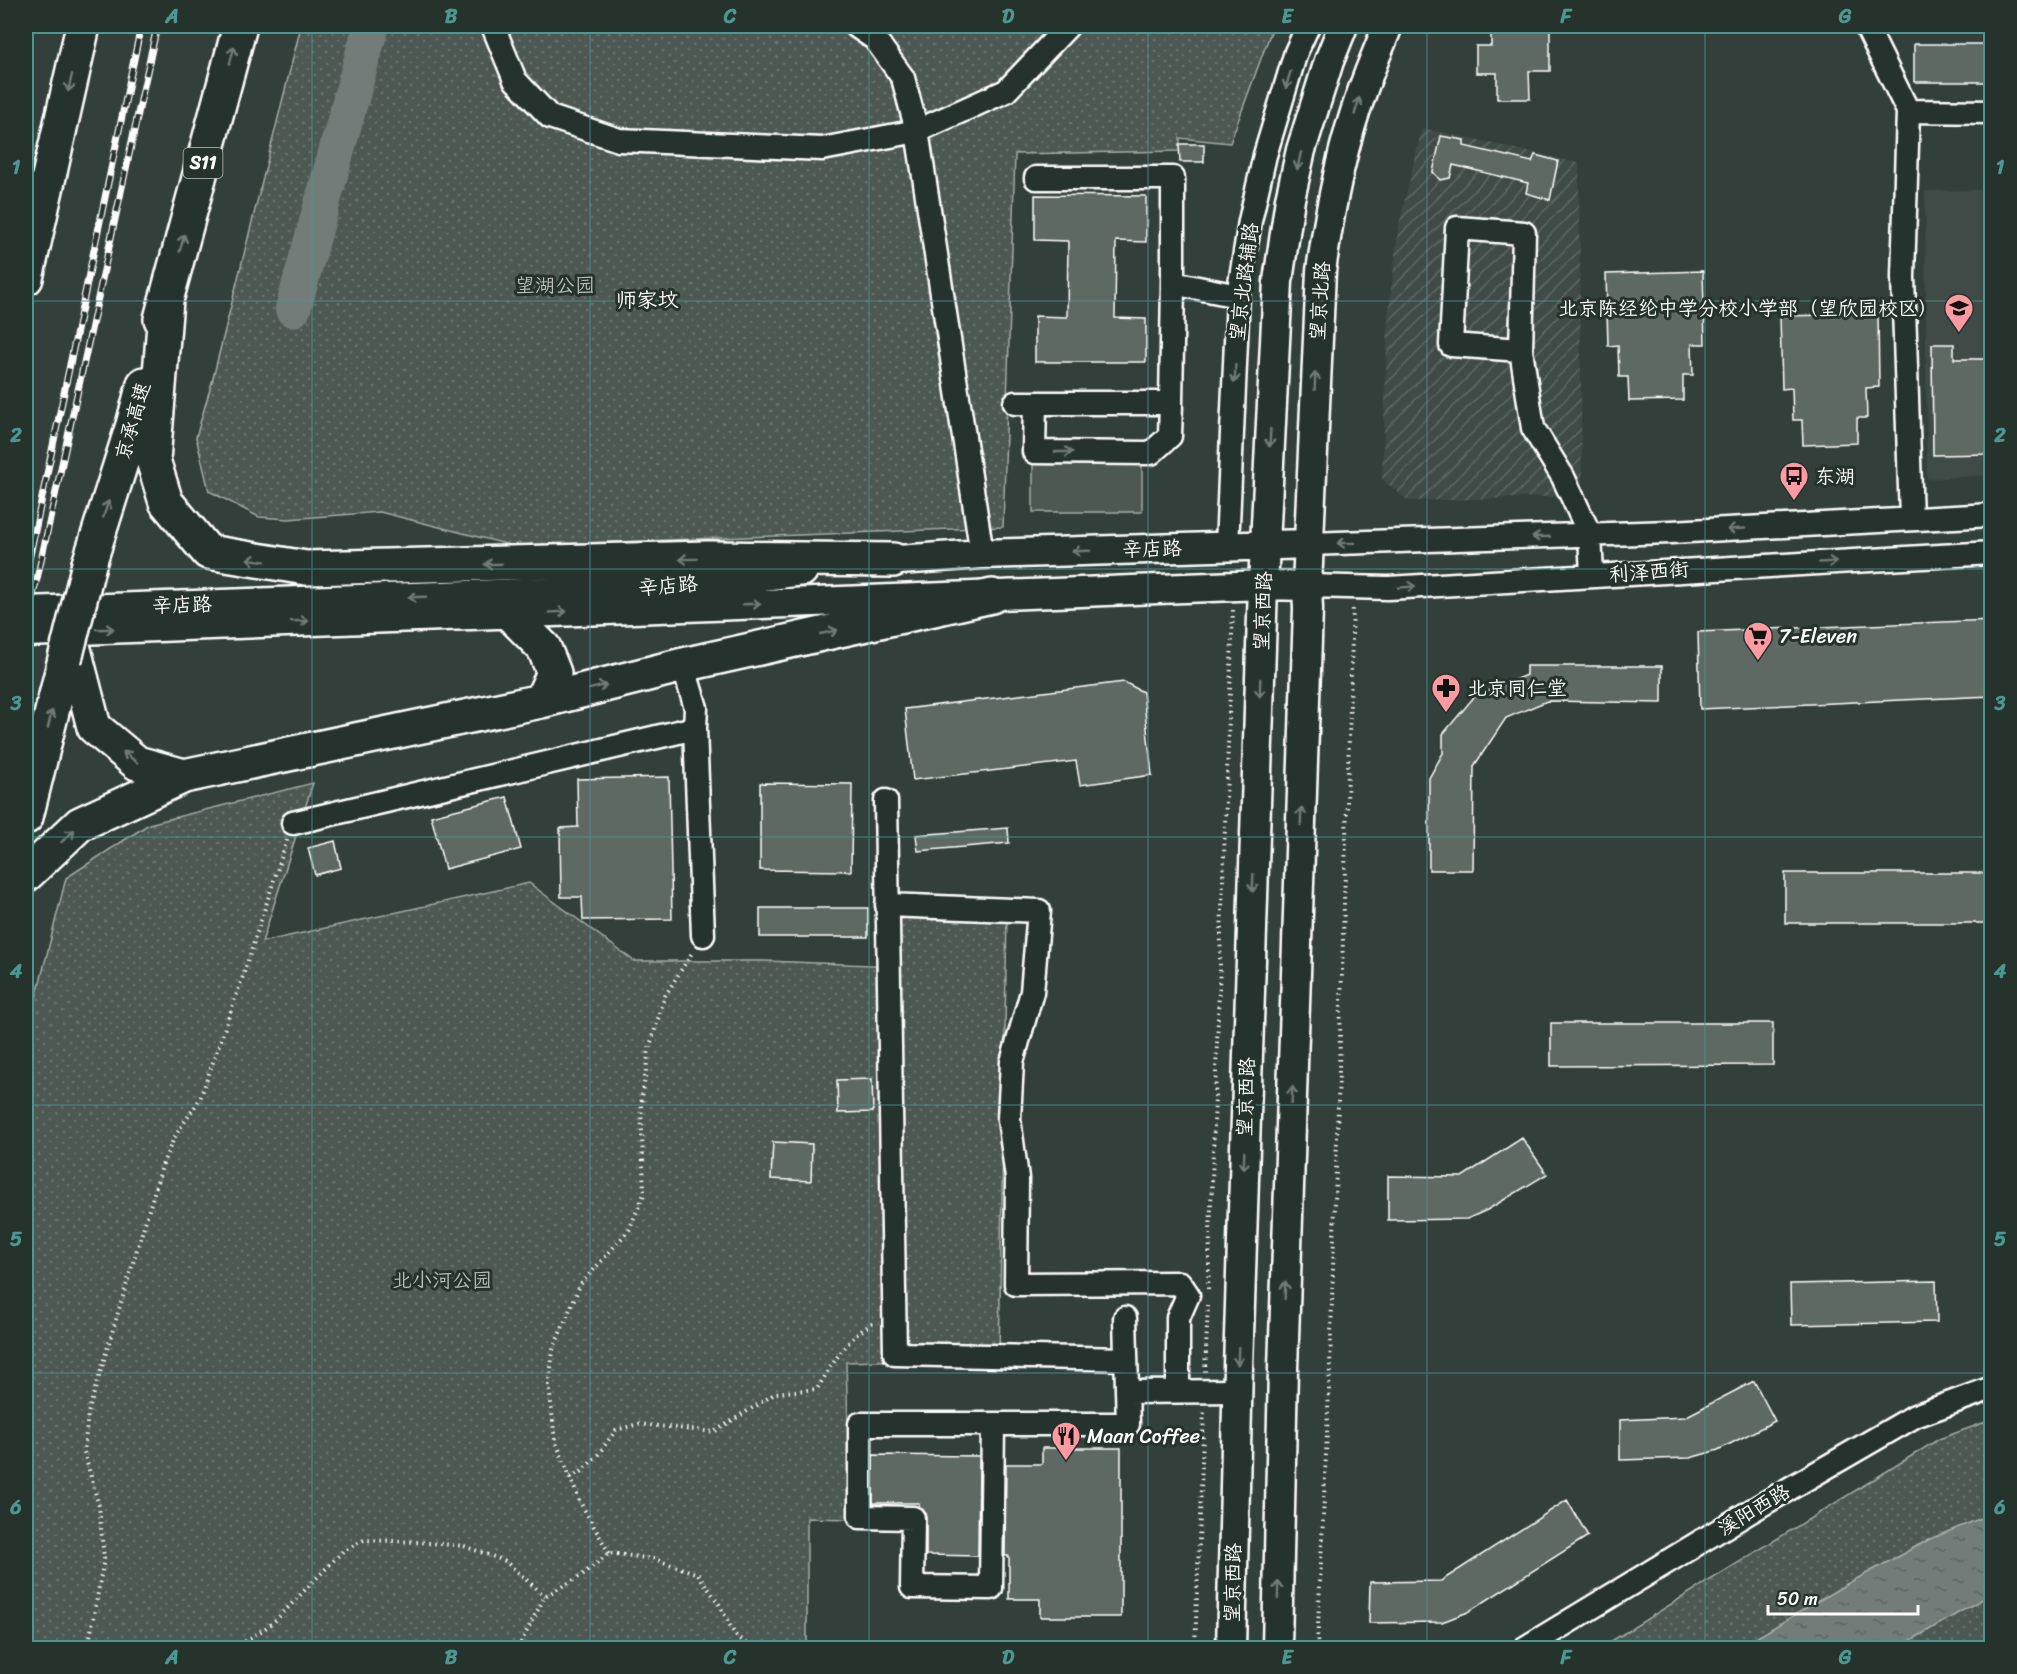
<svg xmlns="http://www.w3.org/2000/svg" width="2017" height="1674" font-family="Sriracha,'LXGW WenKai TC',sans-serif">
<defs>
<pattern id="industrial-furrows" width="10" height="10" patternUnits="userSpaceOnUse" patternTransform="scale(1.5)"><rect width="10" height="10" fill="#404c47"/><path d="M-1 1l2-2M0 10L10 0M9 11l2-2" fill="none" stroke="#5d6763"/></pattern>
<pattern id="park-dots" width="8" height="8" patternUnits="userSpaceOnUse" patternTransform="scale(1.5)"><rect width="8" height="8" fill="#4d5853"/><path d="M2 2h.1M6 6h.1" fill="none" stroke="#68716d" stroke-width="1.8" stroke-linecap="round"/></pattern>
<pattern id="water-ripples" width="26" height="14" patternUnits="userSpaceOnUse" patternTransform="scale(1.5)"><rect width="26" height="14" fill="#737b78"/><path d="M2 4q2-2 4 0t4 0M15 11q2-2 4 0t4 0" fill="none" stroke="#606462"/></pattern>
</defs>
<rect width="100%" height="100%" fill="#333f3a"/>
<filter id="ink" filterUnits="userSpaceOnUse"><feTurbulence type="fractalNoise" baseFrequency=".0167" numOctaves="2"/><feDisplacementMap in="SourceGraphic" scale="12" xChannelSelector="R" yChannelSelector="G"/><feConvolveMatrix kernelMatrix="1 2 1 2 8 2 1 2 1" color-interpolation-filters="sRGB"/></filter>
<g filter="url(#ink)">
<path fill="#404c47" d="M 1991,190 L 1991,475 L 1927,479 L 1925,191 Z"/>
<path fill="url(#industrial-furrows)" d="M 1422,128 L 1579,163 L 1582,496 L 1408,501 L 1382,479 L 1388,317 L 1398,229 Z"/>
<path fill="#4d5853" stroke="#a6aca9" stroke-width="1.5" d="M 1033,463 L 1142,463 L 1142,512 L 1033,512 Z"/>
<path fill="url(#park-dots)" stroke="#a6aca9" stroke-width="1.5" d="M 301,26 L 1273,26 L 1230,143 L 1180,138 L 1180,151 L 1015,154 L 1003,527 L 514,546 L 380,512 L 288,519 L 259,517 L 209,491 L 196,437 L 212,382 Z
M 313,783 L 262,942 L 529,883 L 634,961 L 765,961 L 897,966 L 896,912 L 1007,916 L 999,1357 L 846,1362 L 851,1519 L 807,1518 L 807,1648 L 26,1648 L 26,1038 L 66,878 L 149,824 Z
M 1991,1420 L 1991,1648 L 1600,1648 L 1939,1439 Z"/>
<path fill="url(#water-ripples)" stroke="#abb0ae" stroke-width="1.5" d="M 1991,1514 L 1991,1594 L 1898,1648 L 1739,1648 L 1845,1585 L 1930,1539 Z"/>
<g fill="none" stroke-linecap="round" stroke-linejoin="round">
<path stroke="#737b78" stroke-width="36" d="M 293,309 L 371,26"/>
</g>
<path fill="#5f6964" stroke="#fff" stroke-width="1.5" d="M 1491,26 L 1550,26 L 1550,71 L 1529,71 L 1530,99 L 1497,99 L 1497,73 L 1476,73 L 1476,46 L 1491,46 Z
M 1914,44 L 1992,44 L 1992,82 L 1914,82 Z
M 1441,136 L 1464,140 L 1464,146 L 1532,162 L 1535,155 L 1558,161 L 1550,200 L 1526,193 L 1528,183 L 1453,165 L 1450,178 L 1440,180 L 1433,172 Z
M 1179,144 L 1204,144 L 1204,162 L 1180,162 Z
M 1035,195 L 1146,196 L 1146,242 L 1116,241 L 1115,318 L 1146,319 L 1146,362 L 1035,362 L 1035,316 L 1067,317 L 1068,241 L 1035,240 Z
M 1703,271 L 1705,344 L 1692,344 L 1693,375 L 1683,375 L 1683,400 L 1629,401 L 1628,377 L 1619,377 L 1618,345 L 1608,346 L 1606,274 Z
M 1878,314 L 1879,387 L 1866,388 L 1867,418 L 1857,418 L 1857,443 L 1803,445 L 1802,420 L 1793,420 L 1792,388 L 1782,389 L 1780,316 Z
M 1932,344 L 1954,344 L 1954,359 L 1991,359 L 1992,454 L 1933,455 Z
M 1992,620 L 1992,696 L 1700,709 L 1698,632 Z
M 1526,666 L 1662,666 L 1662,703 L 1547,701 L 1506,718 L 1474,766 L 1473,870 L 1429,870 L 1429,778 L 1443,753 L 1443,734 L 1474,697 L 1526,675 Z
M 1124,682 L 1143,692 L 1152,775 L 1080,785 L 1076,761 L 913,780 L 905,709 Z
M 669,777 L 672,919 L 583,920 L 582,897 L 561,897 L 560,828 L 578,827 L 577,779 Z
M 760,783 L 852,784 L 851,871 L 760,870 Z
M 507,797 L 521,849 L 445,869 L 431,816 Z
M 1008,828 L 1009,843 L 918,851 L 916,835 Z
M 335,841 L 341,868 L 315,875 L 308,848 Z
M 1785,873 L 1992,873 L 1992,923 L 1785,923 Z
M 760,908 L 868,908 L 868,937 L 760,937 Z
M 1551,1023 L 1773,1023 L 1773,1065 L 1551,1066 Z
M 872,1079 L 873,1112 L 838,1113 L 837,1080 Z
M 1522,1138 L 1547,1174 L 1487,1210 L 1467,1219 L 1388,1220 L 1388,1176 L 1462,1177 Z
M 773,1142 L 812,1144 L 811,1181 L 771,1179 Z
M 1936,1281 L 1937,1322 L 1791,1325 L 1790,1284 Z
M 1754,1381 L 1775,1421 L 1718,1450 L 1690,1458 L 1620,1460 L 1620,1420 L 1685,1417 Z
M 1042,1448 L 1121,1448 L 1121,1617 L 1040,1617 L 1040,1599 L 1009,1599 L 1009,1556 L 1005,1556 L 1006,1464 L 1042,1464 Z
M 873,1455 L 979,1456 L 978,1556 L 926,1555 L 926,1518 L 924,1511 L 919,1506 L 919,1503 L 873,1503 Z
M 1567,1500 L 1588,1536 L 1468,1612 L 1442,1622 L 1369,1623 L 1370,1582 L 1441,1581 Z"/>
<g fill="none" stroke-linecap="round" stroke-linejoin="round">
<g stroke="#fff" stroke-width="27">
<path id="minor" d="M 493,26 L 515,80 L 550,117 L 619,140 L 822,149 L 917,131 L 1006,91 L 1068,26
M 856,26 L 875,39 L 903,78 L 917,131 L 982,554
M 1866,26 L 1908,111 L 1903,277 L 1911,519
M 1908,111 L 1992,112
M 1036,178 L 1173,178 L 1173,283 L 1238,296
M 1521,350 L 1451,345 L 1457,228 L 1524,233 L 1521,350 L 1533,428 L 1563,477 L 1590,535 L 1592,575
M 1015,403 L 1171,403 L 1173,283
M 1035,403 L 1034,452 L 1151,453 L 1170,436 L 1171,403
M 1308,544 L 1671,532 L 1992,515
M 1227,546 L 1238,296 L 1250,221 L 1265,155 L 1296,52 L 1308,26
M 1307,586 L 1388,588 L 1992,553
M 683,665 L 696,708 L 695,728 L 703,935
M 886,801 L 895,1354 L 1126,1359
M 293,823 L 695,728
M 887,905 L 1039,911 L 1032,992 L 1012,1062 L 1009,1119 L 1017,1178 L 1016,1284 L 1180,1283 L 1188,1295 L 1178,1318 L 1178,1391
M 1127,1392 L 1237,1391
M 993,1424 L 991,1588 L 912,1587 L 913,1518 L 860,1517 L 860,1424 L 1128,1424 L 1125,1318
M 1525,1648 L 1751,1511 L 1915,1416 L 1992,1388"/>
</g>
<g stroke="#fff" stroke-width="33">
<path id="major" d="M 870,562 L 982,554 L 1308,544
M 26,611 L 662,588 L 803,571
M 26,632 L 1263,585 L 1307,586
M 1231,1648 L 1238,1367 L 1263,585 L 1278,281 L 1290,199 L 1301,150 L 1329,61 L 1343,26
M 1277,1648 L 1283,1369 L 1308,609 L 1307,586 L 1321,271 C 1329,214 1341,149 1361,95 C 1369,71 1379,48 1388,26"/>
</g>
<g stroke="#fff" stroke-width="38">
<path id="highway" d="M 26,278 L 83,26
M 166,300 L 153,460 L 166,502 L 208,552 L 306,568 L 708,558 L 893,560
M 161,319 L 240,26
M 89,564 L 133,425 L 144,384
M 511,615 L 544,648 L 554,673 L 541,701
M 71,638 L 94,727 L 137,763 L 184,776
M 26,817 L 65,659
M 26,875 L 80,824 L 184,776 L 541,701 L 683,665 L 992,596"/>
</g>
<path stroke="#fff" stroke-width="4" stroke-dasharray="1.5 4.5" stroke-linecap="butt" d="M 1208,1289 L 1233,609
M 1205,1372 L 1208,1305
M 570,1477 L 581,1472 L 597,1456 L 616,1430 L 639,1424 L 714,1432 L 776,1393 L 817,1389 C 833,1363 847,1337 875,1322
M 609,1553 L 580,1502 L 555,1440 L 549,1385 L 553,1350 L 580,1285 L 629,1230 L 644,1194 L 641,1105 L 649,1049 L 665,996 L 693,951
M 88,1648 L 104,1559 L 99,1506 L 84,1452 L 88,1413 L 163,1163 L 175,1136 L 200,1099 L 242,979 L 287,840
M 235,1648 L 273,1623 L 343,1551 L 364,1540 L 419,1542 L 464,1546 L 505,1561 L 545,1596
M 518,1648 L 545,1596 L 581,1576 L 609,1553 L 654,1559 L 698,1574 L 719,1604 L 735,1635 L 754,1648
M 1195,1648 L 1204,1410
M 1317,1648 L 1330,1368 L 1353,606"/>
<use href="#minor" stroke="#26332d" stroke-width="22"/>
<use href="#major" stroke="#26332d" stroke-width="28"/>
<use href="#highway" stroke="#26332d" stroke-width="33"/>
<g stroke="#fff" stroke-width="7">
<path id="rail" d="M 26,574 L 141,26
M 26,622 L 37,579 L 157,26"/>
</g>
<use href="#rail" stroke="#26332d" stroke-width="4.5" stroke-dasharray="14" stroke-linecap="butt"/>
<g stroke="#fff" stroke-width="38" stroke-linecap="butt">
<path id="highway-bridge" d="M 65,659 L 89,564"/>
</g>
<use href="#highway-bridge" stroke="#26332d" stroke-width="33"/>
</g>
<defs><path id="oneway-shaft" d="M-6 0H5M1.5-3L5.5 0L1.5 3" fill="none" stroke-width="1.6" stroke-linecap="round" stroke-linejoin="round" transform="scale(1.5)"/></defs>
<g stroke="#727a76">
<use href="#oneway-shaft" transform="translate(232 55) rotate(-75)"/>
<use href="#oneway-shaft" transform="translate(1288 80) rotate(107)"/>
<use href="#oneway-shaft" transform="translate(70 83) rotate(103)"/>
<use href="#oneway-shaft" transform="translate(1357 106) rotate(-74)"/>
<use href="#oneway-shaft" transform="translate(1299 161) rotate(103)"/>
<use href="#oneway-shaft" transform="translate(182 243) rotate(-75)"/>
<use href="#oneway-shaft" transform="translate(1235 374) rotate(93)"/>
<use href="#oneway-shaft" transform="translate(1315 381) rotate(-88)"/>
<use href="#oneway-shaft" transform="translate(1270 438) rotate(93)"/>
<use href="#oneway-shaft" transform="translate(1064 452)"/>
<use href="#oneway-shaft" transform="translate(106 509) rotate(-72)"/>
<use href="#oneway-shaft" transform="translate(1736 529) rotate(177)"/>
<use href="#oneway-shaft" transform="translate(1541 537) rotate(178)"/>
<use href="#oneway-shaft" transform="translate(1346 543) rotate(179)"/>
<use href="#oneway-shaft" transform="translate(1081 551) rotate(178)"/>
<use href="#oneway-shaft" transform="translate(688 559) rotate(179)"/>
<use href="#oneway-shaft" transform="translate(256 560) rotate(-171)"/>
<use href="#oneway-shaft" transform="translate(1828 562) rotate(-3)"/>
<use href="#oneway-shaft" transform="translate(493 564) rotate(178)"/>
<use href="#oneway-shaft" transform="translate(1407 587) rotate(-4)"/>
<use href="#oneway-shaft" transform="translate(417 597) rotate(178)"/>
<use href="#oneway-shaft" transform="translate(752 604) rotate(-2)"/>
<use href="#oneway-shaft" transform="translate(558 612) rotate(-3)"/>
<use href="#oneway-shaft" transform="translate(300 621) rotate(-2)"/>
<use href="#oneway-shaft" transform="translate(105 629) rotate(-2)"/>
<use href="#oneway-shaft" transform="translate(829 632) rotate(-13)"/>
<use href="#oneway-shaft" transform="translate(598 687) rotate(-14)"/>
<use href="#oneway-shaft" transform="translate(1260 688) rotate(92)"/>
<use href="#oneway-shaft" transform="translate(50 719) rotate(-76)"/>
<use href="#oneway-shaft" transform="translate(130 757) rotate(-142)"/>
<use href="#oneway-shaft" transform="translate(1301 816) rotate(-88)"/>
<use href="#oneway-shaft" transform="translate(68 836) rotate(-43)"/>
<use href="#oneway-shaft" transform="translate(1253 883) rotate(92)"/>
<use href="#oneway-shaft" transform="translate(1292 1095) rotate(-88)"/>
<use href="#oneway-shaft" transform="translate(1244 1161) rotate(92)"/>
<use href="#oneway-shaft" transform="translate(1285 1290) rotate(-88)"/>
<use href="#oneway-shaft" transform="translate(1238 1356) rotate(92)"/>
<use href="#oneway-shaft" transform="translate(1278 1590) rotate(-89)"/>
</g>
</g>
<path fill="none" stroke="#4b9892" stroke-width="1.5" stroke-opacity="0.55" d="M 312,26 L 312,1648M 590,26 L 590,1648M 869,26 L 869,1648M 1148,26 L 1148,1648M 1427,26 L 1427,1648M 1705,26 L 1705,1648M 26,301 L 1992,301M 26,569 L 1992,569M 26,837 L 1992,837M 26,1105 L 1992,1105M 26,1373 L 1992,1373"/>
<defs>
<g id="school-pin" transform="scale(1.5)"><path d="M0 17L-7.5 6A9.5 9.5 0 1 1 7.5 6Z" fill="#ff9aa2" stroke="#26332d"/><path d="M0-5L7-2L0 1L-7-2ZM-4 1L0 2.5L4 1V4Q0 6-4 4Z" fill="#111"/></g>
<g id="bus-pin" transform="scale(1.5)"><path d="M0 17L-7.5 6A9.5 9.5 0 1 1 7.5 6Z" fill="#ff9aa2" stroke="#26332d"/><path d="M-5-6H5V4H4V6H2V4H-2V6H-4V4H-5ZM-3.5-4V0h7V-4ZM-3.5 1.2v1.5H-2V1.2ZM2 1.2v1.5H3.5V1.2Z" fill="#111"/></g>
<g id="supermarket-pin" transform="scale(1.5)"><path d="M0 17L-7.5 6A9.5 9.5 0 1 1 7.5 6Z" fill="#ff9aa2" stroke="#26332d"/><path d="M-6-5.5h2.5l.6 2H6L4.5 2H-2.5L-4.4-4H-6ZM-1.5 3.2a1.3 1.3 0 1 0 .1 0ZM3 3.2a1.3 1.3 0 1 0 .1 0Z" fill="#111"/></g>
<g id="pharmacy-pin" transform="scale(1.5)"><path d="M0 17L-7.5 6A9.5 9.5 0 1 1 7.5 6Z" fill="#ff9aa2" stroke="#26332d"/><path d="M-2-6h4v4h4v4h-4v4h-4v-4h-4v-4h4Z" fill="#111"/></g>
<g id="restaurant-pin" transform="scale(1.5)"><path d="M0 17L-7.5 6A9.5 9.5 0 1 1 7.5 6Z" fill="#ff9aa2" stroke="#26332d"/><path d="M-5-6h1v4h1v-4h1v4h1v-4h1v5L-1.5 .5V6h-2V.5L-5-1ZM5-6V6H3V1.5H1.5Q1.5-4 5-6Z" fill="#111"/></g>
</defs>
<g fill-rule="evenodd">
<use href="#school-pin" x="1959" y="308"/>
<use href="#bus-pin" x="1794" y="476"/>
<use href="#supermarket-pin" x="1758" y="636"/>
<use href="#pharmacy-pin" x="1446" y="688"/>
<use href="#restaurant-pin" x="1066" y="1436"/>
</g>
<g text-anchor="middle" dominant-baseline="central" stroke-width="6" stroke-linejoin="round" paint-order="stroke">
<rect fill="#26332d" stroke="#bec2c0" stroke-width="1.5" x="183.5" y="148" width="39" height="30" rx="4.5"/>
<g font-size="18" font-weight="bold" fill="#fff">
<text x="203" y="163">S11</text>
</g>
<g font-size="20" fill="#fff" stroke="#26332d">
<text transform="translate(1244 282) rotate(-83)">望京北路辅路</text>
<text transform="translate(1320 301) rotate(-86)">望京北路</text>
<text transform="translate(133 421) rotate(-74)">京承高速</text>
<text transform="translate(1152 549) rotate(-2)">辛店路</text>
<text transform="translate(1649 572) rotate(-4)">利泽西街</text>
<text transform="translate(668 586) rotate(-5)">辛店路</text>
<text transform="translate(182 605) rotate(-2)">辛店路</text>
<text transform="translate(1263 611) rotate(-88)">望京西路</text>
<text transform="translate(1246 1097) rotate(-88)">望京西路</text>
<text transform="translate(1754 1510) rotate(-31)">溪阳西路</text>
<text transform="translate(1233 1583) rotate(-89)">望京西路</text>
</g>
<g font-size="20" fill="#b8bcba" stroke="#26332d">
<text x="555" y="285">望湖公园</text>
<text x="442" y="1280">北小河公园</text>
</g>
<g font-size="20" fill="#fff" stroke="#26332d" text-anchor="start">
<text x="1938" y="308" text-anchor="end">北京陈经纶中学分校小学部（望欣园校区）</text>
<text x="1815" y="476">东湖</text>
<text x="1779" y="636">7-Eleven</text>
<text x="1467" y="688">北京同仁堂</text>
<text x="1087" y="1436">Maan Coffee</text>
</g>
<g font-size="21" fill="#fff" stroke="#26332d">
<text x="647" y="300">师家坟</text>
</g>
</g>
<rect width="2017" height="1674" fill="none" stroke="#26332d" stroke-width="66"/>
<path d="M1768 1605v9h150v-9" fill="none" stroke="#ffffff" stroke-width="3"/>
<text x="1777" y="1605" font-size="18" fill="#ffffff" stroke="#26332d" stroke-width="4.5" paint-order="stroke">50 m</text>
<rect x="33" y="33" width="1951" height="1608" fill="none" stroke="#4b9892" stroke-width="2"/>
<g font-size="20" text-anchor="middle" font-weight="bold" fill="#4b9892">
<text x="172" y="23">A</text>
<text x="451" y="23">B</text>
<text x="730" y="23">C</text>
<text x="1008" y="23">D</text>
<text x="1287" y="23">E</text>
<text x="1566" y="23">F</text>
<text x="1845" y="23">G</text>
<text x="16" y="174">1</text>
<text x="2000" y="174">1</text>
<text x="16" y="442">2</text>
<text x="2000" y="442">2</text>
<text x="16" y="710">3</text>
<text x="2000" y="710">3</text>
<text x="16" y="978">4</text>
<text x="2000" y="978">4</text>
<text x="16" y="1246">5</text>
<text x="2000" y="1246">5</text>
<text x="16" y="1514">6</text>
<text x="2000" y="1514">6</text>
<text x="172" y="1664">A</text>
<text x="451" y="1664">B</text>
<text x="730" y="1664">C</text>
<text x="1008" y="1664">D</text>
<text x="1287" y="1664">E</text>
<text x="1566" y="1664">F</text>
<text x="1845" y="1664">G</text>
</g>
</svg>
